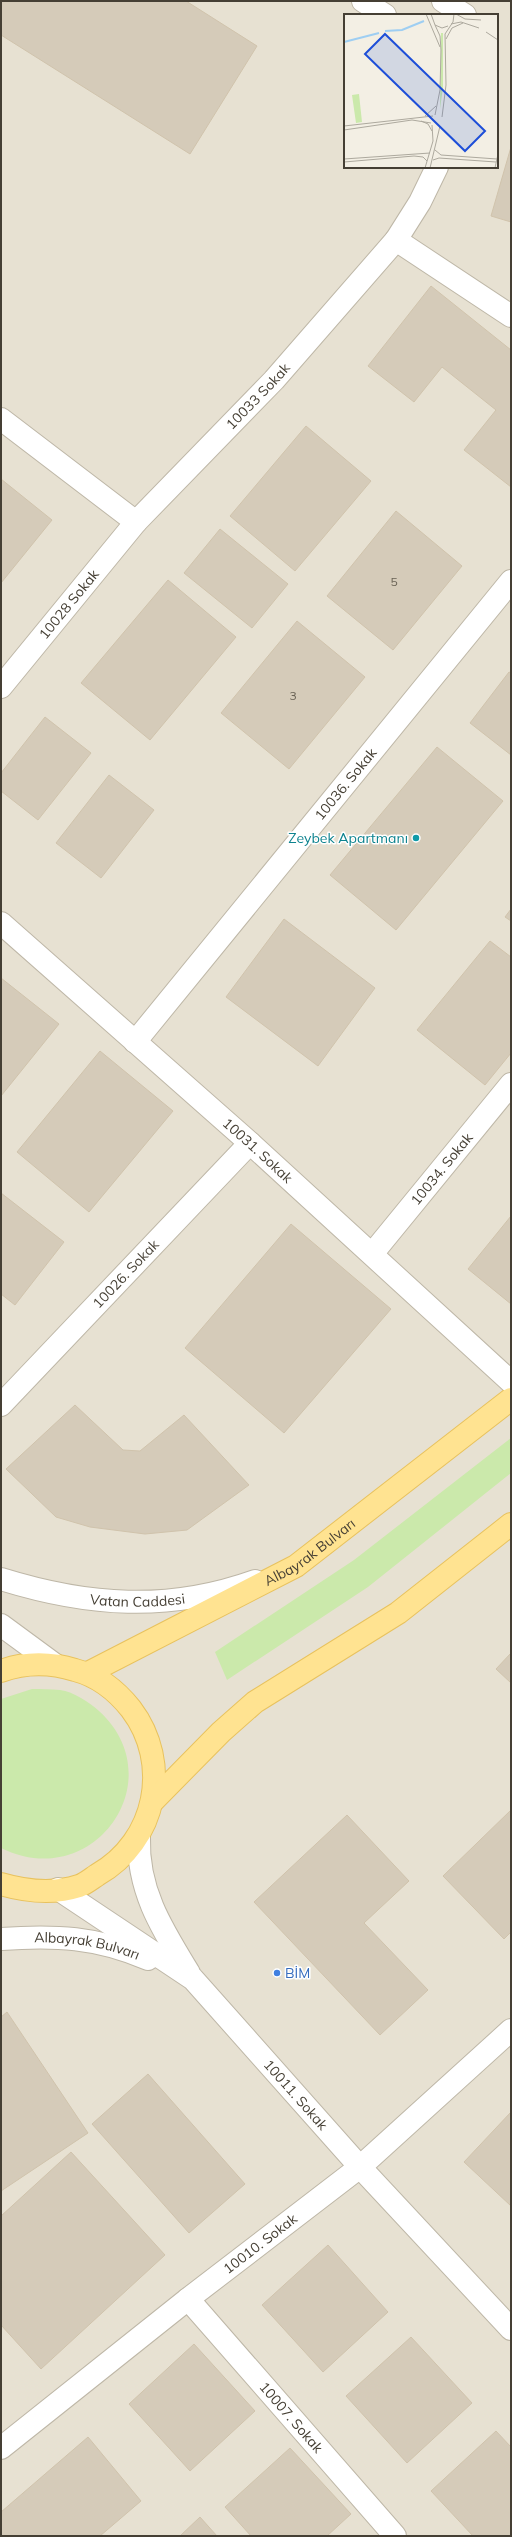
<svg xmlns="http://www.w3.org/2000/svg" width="512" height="2537" font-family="Mulish,sans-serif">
<rect width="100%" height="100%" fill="#f3efe4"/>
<path fill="#e7e1d2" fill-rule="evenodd" d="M 1,1 L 511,1 L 511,2536 L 1,2536 ZM 345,15 L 497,15 L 497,167 L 345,167 Z"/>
<path fill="#cbe9ab" d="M 511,1438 L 511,1473 L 368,1587 L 227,1680 L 215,1652 L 354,1560 Z
M 32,1689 C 41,1689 51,1689 60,1690 C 74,1692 89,1702 99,1711 C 174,1779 94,1894 1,1848 L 1,1699 Z"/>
<path fill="#d5cbb9" stroke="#d0c3ac" d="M 1,1 L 186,1 L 257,46 L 190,154 L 1,35 Z
M 511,147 L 511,222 L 491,216 Z
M 431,286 L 511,350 L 511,487 L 464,450 L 496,410 L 442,367 L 414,402 L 368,366 Z
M 306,426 L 371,481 L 295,571 L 230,516 Z
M 1,479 L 52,520 L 1,583 Z
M 396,511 L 462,566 L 393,650 L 327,596 Z
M 220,529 L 288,584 L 252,628 L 184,573 Z
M 168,580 L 236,637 L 150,740 L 81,683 Z
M 297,621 L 365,677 L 289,769 L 221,713 Z
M 509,672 L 511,673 L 511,755 L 470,723 Z
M 45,717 L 91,753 L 38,820 L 1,791 L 1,773 Z
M 437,747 L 503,801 L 396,930 L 330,875 Z
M 109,775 L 154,810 L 101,878 L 56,843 Z
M 511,909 L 511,921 L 505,917 Z
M 284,919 L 375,988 L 318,1066 L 226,997 Z
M 490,941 L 511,957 L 511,1053 L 485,1085 L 417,1030 Z
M 1,978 L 59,1024 L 1,1096 Z
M 100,1051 L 173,1111 L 89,1212 L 17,1152 Z
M 1,1193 L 64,1242 L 15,1305 L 1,1294 Z
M 511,1216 L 511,1304 L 468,1269 Z
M 291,1224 L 391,1309 L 284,1433 L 185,1348 Z
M 75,1405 L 123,1450 L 140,1451 L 184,1415 L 249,1485 L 187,1530 L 145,1534 L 90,1527 L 56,1517 L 6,1469 Z
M 511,1653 L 511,1683 L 496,1669 Z
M 511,1810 L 511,1932 L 504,1939 L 443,1876 Z
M 347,1815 L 409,1881 L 364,1923 L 428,1990 L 380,2035 L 254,1902 Z
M 7,2012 L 88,2133 L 1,2191 L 1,2017 Z
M 148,2074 L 245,2184 L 189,2233 L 92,2124 Z
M 511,2112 L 511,2206 L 464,2162 Z
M 71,2152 L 165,2255 L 41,2369 L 1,2325 L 1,2216 Z
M 328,2245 L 388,2312 L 323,2372 L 262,2305 Z
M 411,2337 L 472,2403 L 407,2463 L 346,2396 Z
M 194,2344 L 255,2411 L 190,2471 L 129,2404 Z
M 496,2431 L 511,2447 L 511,2536 L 473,2536 L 431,2491 Z
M 88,2437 L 141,2501 L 100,2536 L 1,2536 L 1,2512 Z
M 290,2448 L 351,2514 L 327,2536 L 251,2536 L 225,2507 Z
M 200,2517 L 217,2536 L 180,2536 Z"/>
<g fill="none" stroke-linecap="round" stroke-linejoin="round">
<g stroke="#beb7a7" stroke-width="24">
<g id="minor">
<path d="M 363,1 L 385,15"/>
<path d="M 443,1 L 465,15"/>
<path d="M 396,240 L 420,202 L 437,167"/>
<path id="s1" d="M 1,419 L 136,522 L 274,380 L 396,240 L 511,316"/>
<path id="s2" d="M 1,687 L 136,522"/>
<path id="s3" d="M 1,923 L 250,1143 L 511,1382"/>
<path id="s4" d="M 135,1042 L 511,581"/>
<path id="s5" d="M 372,1254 L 511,1084"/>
<path id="s6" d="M 1,1405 L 250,1143"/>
<path id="s7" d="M 1,1579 C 88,1606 168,1612 255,1581"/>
<path d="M 1,1625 L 54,1664"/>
<path d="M 139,1837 C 137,1890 162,1929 189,1973"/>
<path id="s8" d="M 58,1889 L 193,1979 L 360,2167 L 511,2329"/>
<path id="s9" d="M 1,1939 C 54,1935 98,1937 148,1959"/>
<path id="s10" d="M 188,2299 L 395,2536"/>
<path id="s11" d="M 1,2448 L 188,2299 L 360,2167 L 511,2030"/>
</g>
</g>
<g stroke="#e8c25e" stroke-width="24">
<g id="major">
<path d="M 1,1671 C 26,1662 49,1662 75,1670 C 98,1676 116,1690 131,1709 C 172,1763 157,1841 97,1875 C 91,1879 85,1884 79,1886 C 54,1894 25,1891 1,1884"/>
<path id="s12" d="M 88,1673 L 296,1566 L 511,1399"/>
<path d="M 153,1801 L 221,1732 L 255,1702 L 398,1613 L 511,1524"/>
</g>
</g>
<use href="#minor" stroke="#fff" stroke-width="22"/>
<use href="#major" stroke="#ffe391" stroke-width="22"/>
</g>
<circle fill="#0f9aa8" stroke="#fff" stroke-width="1.5" cx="416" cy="838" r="4"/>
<circle fill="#3f7fe0" stroke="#fff" stroke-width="1.5" cx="277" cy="1973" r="4"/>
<g text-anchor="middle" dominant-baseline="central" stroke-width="3" stroke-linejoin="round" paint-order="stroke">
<g font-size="12" fill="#696255">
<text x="394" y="581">5</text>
<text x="293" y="695">3</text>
</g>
<g font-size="14" fill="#453f34" stroke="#fff">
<text stroke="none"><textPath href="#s1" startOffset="345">10033 Sokak</textPath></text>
<text stroke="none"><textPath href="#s2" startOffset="107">10028 Sokak</textPath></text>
<text stroke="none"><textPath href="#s4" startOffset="333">10036. Sokak</textPath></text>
<text stroke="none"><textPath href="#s3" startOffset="343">10031. Sokak</textPath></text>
<text stroke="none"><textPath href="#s5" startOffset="110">10034. Sokak</textPath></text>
<text stroke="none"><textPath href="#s6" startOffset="181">10026. Sokak</textPath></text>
<text stroke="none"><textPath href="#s12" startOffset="253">Albayrak Bulvarı</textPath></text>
<text stroke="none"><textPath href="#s7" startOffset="139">Vatan Caddesi</textPath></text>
<text stroke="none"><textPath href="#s9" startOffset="87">Albayrak Bulvarı</textPath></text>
<text stroke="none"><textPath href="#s8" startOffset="317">10011. Sokak</textPath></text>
<text stroke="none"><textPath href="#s11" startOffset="330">10010. Sokak</textPath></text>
<text stroke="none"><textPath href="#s10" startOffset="157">10007. Sokak</textPath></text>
</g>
<g font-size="14" fill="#0d838f" stroke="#fff" text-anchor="end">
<text x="408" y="838">Zeybek Apartmanı</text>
</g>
<g font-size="14" fill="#366cbe" stroke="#fff" text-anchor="start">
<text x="285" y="1973">BİM</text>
</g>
</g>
<g transform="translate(344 14)">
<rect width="154" height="154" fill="#f3efe4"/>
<path d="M 97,19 L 99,19 L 99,73 L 96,95 ZM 15,80 L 18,108 L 12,109 L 8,81 Z" fill="#cbe9ab"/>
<path fill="none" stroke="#9ecef2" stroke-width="2" d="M 41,17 L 58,16 L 80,7M 0,28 L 35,19"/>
<path fill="none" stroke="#ada99e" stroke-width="1" d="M 82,0 L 96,33M 87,0 L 91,11 L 98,14 L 104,12M 112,0 L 121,5 L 137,6M 107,10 L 117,8 L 135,14M 142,18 L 154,26M 102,25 L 108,14 L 119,9M 91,101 L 96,76 L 97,36 L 96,22 L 91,11M 81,102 L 92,92M 98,103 L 102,71 L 101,20 L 109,8 L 110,0M 77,107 L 84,110 L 88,117M 0,112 L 89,102M 0,116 L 68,106 L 87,109M 91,136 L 97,141 L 153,145M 0,145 L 86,139M 89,146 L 95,144 L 152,148M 0,148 L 70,142 L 79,143 L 83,147M 81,154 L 89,127 L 88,111M 86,154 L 96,112M 151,154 L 154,140"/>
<path fill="#1d4ed8" fill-opacity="0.15" stroke="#1d4ed8" stroke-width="2" d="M 41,20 L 141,117 L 121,137 L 21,40 Z"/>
<rect width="154" height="154" fill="none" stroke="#453f34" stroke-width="2"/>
</g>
<rect width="512" height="2537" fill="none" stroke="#453f34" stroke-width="4"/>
</svg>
